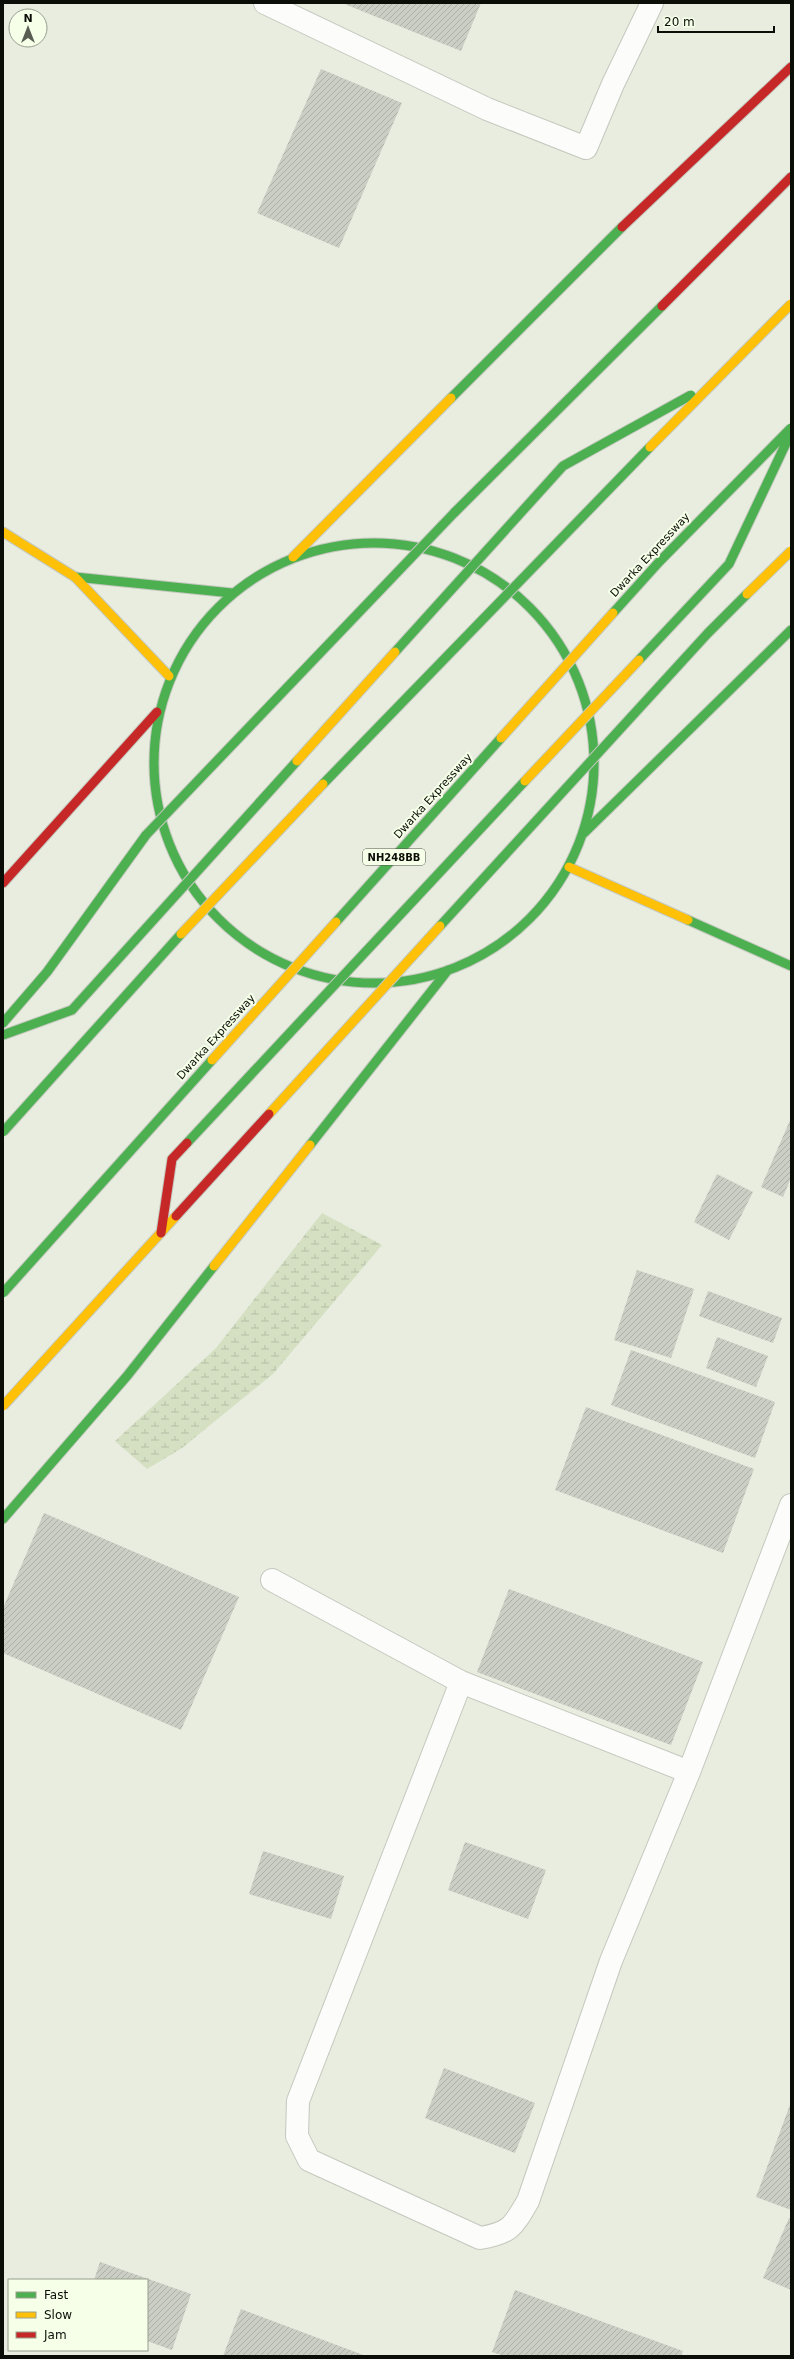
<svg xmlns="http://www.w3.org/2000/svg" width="794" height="2359" font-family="'DejaVu Sans',sans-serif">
<defs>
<pattern id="wetland-marsh" width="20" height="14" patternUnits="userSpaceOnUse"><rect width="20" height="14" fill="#d5e0c3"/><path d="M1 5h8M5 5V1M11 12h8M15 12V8" fill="none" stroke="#b6bfa6"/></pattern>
<pattern id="building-hatch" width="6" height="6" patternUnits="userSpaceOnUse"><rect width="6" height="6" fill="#cacec4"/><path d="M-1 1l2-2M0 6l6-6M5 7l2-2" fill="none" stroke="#acb0a7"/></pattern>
</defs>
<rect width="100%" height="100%" fill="#e8ede0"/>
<path fill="url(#wetland-marsh)" d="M 322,1213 L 382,1245 L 273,1374 L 182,1448 L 147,1469 L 115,1441 L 216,1348 Z"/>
<path fill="url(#building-hatch)" d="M 342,3 L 481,3 L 461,51 Z
M 321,69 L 402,103 L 339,248 L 257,213 Z
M 791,1118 L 791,1178 L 783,1197 L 761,1187 Z
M 717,1174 L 753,1192 L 729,1240 L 694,1222 Z
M 637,1270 L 694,1289 L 671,1358 L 614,1340 Z
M 708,1291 L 782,1318 L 773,1343 L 699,1316 Z
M 717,1337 L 768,1356 L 756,1387 L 706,1368 Z
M 631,1350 L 775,1402 L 755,1458 L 611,1405 Z
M 586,1407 L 754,1469 L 723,1553 L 555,1490 Z
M 44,1513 L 239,1597 L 181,1730 L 3,1653 L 3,1608 Z
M 509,1589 L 703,1662 L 671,1745 L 477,1672 Z
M 465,1842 L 546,1870 L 528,1919 L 448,1890 Z
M 263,1851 L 344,1876 L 331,1919 L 249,1894 Z
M 444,2068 L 535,2103 L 515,2153 L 425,2118 Z
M 791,2102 L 791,2210 L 756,2197 Z
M 789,2218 L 791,2218 L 791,2290 L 763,2278 Z
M 100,2262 L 191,2294 L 172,2350 L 147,2341 L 147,2280 L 94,2280 Z
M 515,2290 L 683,2351 L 681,2356 L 504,2356 L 492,2352 Z
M 241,2309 L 366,2356 L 223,2356 Z"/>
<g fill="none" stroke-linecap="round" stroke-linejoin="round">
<g stroke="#c4c8be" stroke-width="24">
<path id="lane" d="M 272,1580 L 461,1682 L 689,1772
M 461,1682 L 298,2101 L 297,2136 L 309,2160 L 480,2238 C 510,2233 513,2227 528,2201 L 611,1961 L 689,1772 L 791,1505"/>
</g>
<g stroke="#c4c8be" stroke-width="24">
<path id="street" d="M 265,3 L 487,109 L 586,148 L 613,84 L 652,3"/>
</g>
<g stroke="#c4c8be" stroke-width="11">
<path id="fast" d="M 451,398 L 622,227
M 454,513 L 662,306
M154 763a220 220 0 1 1 440 0a220 220 0 1 1-440 0Z
M 75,577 L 232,593
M 584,833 L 791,630
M 688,920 L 791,966
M 3,1023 L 47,972 L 146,835
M 310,1145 L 448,970
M 3,1519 L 127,1376 L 214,1266"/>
</g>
<g stroke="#c4c8be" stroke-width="11">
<path id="slow" d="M 3,532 L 75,577 L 169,676
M 293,557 L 451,398
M 569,867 L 688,920
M 214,1266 L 310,1145"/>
</g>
<g stroke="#c4c8be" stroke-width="11">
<path id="jam" d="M 622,227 L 791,67
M 662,306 L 791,177
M 3,883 L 157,712"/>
</g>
<use href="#lane" stroke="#fcfcfa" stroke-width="22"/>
<use href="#street" stroke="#fcfcfa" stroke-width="22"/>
<use href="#fast" stroke="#4caf50" stroke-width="9"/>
<use href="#slow" stroke="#ffc107" stroke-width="9"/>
<use href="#jam" stroke="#c62828" stroke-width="9"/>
<g stroke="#c4c8be" stroke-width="11" stroke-linecap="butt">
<path id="fast-bridge" d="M 613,613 L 659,562 L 791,428
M 395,652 L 563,466 L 691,395
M 639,660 L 729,564 L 788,439
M 323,784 L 650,447
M 146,835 L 454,513
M 336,922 L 501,738
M 440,926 L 708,633 L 747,594
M 3,1035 L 72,1010 L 297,761
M 3,1132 L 181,934
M 187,1143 L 525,781
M 3,1293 L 212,1060"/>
</g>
<g stroke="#c4c8be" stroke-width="11" stroke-linecap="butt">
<path id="slow-bridge" d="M 650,447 L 791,304
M 747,594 L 791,551
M 501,738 L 613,613
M 297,761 L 395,652
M 525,781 L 639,660
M 181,934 L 323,784
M 212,1060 L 336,922
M 269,1114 L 440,926
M 3,1406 L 176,1216"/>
</g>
<g stroke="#c4c8be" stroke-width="11" stroke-linecap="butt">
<path id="jam-bridge" d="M 176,1216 L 269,1114
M 161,1233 L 172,1159 L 187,1143"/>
</g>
<use href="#fast-bridge" stroke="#4caf50" stroke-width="9"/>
<use href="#slow-bridge" stroke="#ffc107" stroke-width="9"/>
<use href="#jam-bridge" stroke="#c62828" stroke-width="9"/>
</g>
<g text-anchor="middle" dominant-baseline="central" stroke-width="4" stroke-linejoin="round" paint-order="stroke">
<rect fill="#f6ffe8" stroke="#52564a" stroke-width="1" x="363" y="849" width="62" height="16" rx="3"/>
<g font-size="10" font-weight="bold" fill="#0b0e07">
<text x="394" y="857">NH248BB</text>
</g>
<g font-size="11" fill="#0b0e07" stroke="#f6ffe8">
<text transform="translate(650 555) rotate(-47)">Dwarka Expressway</text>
<text transform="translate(433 796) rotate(-48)">Dwarka Expressway</text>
<text transform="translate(216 1037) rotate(-48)">Dwarka Expressway</text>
</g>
</g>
<rect width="794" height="2359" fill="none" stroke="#0b0e07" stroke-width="8"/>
<rect x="8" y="2279" width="140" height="72" fill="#f6ffe8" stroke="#989f8e"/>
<rect x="16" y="2292" width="20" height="6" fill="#4caf50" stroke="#989f8e"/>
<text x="44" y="2299" font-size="12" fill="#0b0e07">Fast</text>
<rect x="16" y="2312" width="20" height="6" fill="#ffc107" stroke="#989f8e"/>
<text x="44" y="2319" font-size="12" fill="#0b0e07">Slow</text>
<rect x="16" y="2332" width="20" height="6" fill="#c62828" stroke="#989f8e"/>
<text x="44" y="2339" font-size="12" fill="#0b0e07">Jam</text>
<g transform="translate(28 28)"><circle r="19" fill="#f6ffe8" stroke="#989f8e"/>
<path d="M0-3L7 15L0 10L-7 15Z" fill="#585c53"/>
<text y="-6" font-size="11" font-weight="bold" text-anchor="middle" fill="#0b0e07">N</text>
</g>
<path d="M658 26v6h116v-6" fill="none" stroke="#0b0e07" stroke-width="2"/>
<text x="664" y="26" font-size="12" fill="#0b0e07" stroke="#f6ffe8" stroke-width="3" paint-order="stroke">20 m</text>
</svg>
